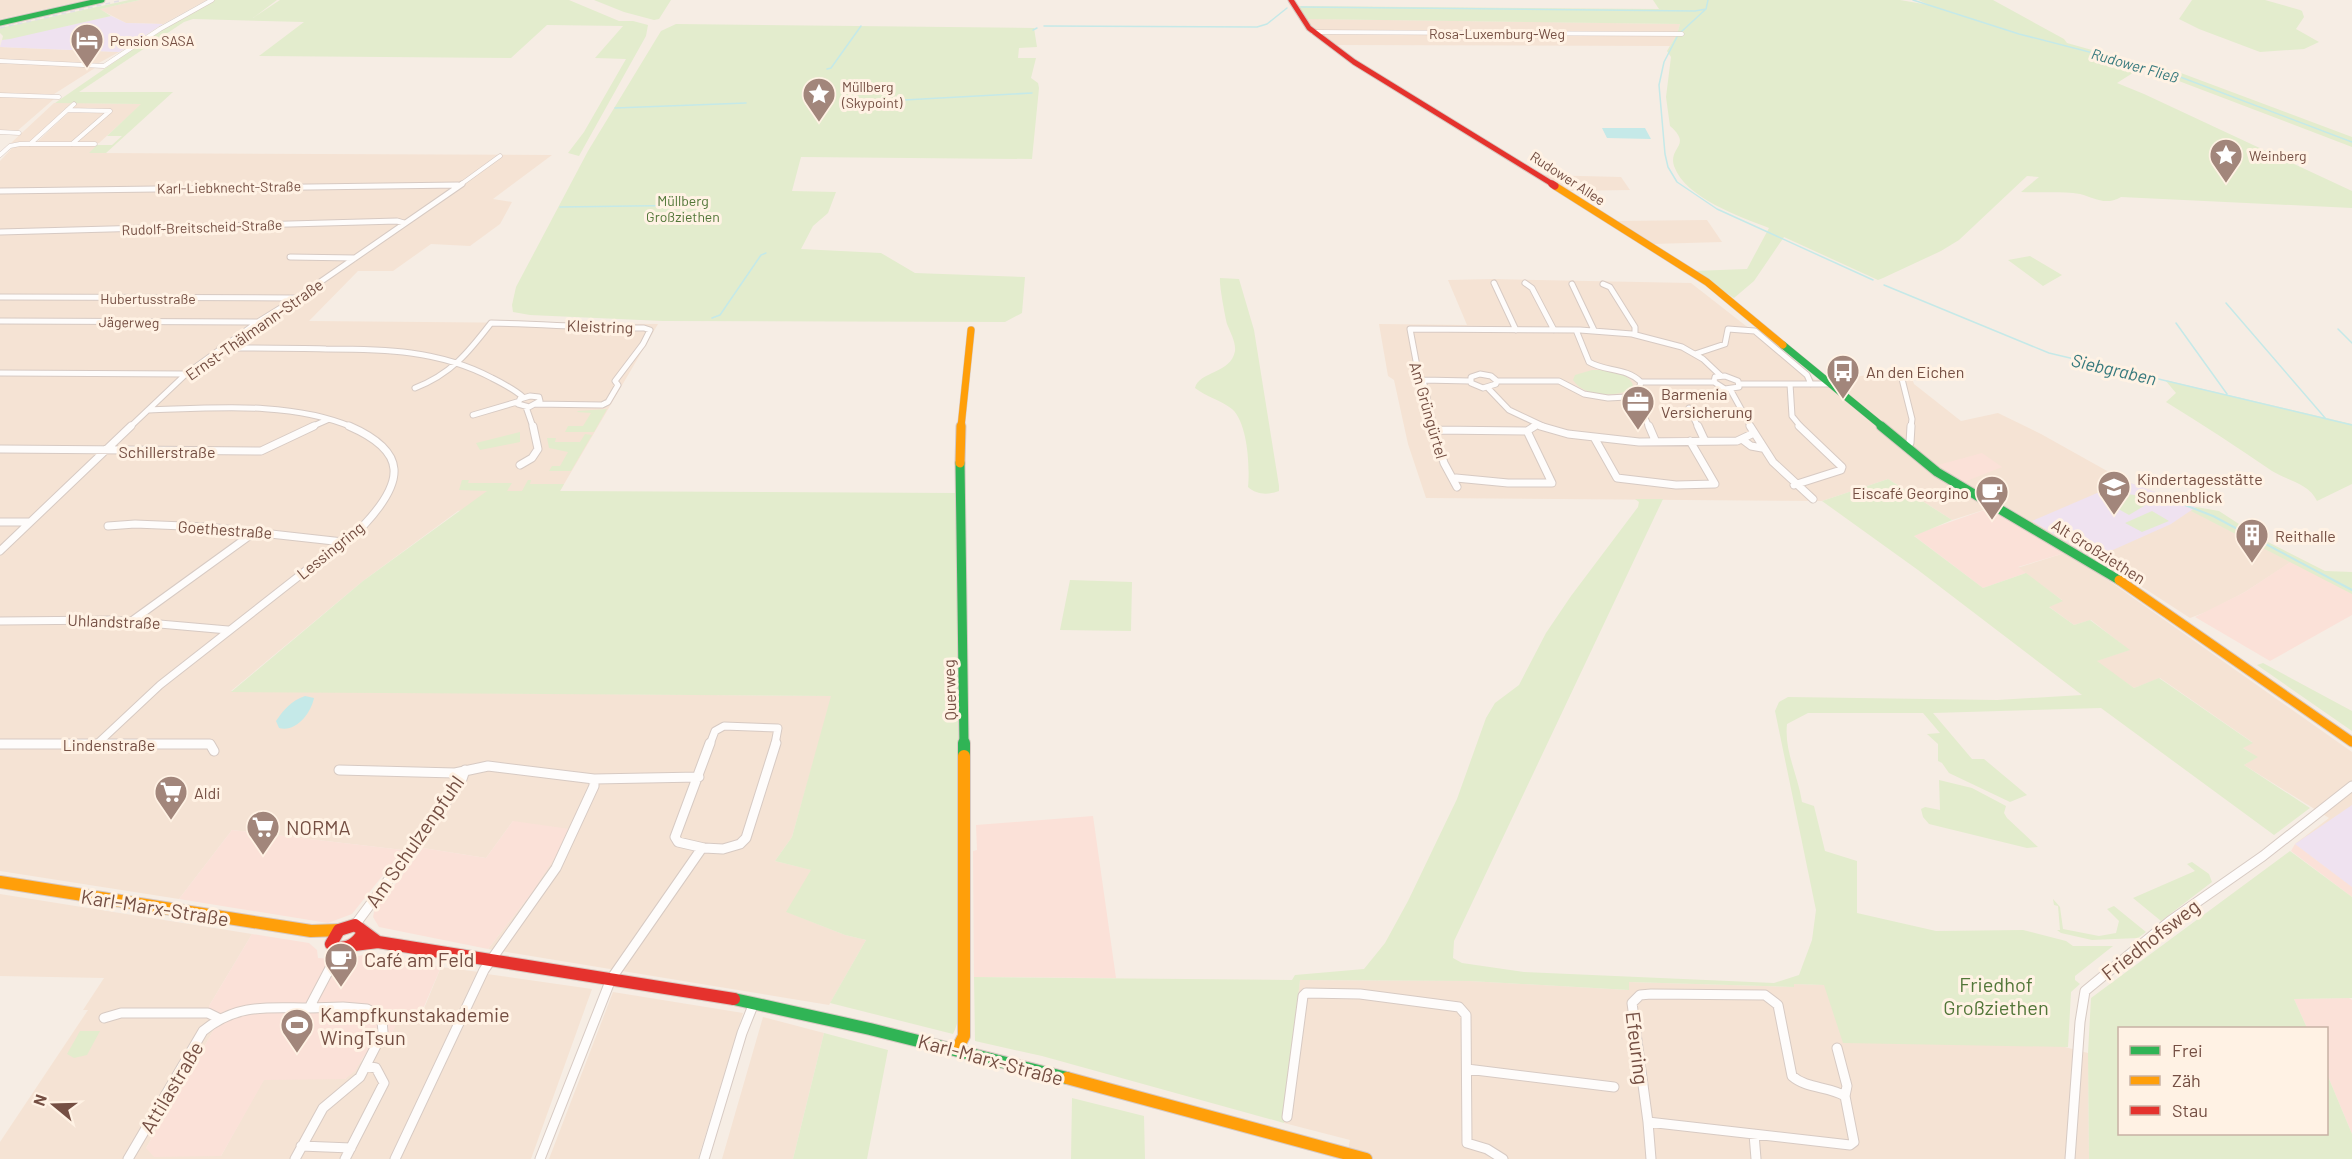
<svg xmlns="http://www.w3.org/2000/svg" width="2352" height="1159" font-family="Barlow,sans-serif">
<rect width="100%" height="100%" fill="#f6ede4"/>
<path fill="#f5e3d4" d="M 0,0 L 85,0 L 0,19 Z
M 140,0 L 207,0 L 163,24 L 126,23 L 99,9 Z
M 1306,19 L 1316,19 L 1680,24 L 1677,34 L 1670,46 L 1335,45 L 1317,31 Z
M 0,47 L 119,52 L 97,64 L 0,60 Z
M 0,62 L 94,67 L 95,68 L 51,96 L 0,93 Z
M 0,97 L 54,99 L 16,132 L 0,131 Z
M 54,103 L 72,103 L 31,141 L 11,143 Z
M 77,103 L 142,104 L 99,143 L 78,142 L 113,110 L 70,110 Z
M 69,112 L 106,112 L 72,142 L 36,143 Z
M 22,145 L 97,145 L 91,153 L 552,155 L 493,199 L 512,202 L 500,224 L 470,246 L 431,244 L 393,271 L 358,271 L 309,321 L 658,324 L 560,491 L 458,511 L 363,581 L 231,691 L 832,696 L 792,837 L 775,861 L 812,870 L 787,912 L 845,935 L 866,940 L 829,1005 L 488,949 L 531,894 L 513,821 L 486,858 L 423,848 L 403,850 L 232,830 L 179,899 L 0,871 L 0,161 L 13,147 Z
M 1540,175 L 1621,177 L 1630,190 L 1565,191 Z
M 1707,220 L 1722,242 L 1652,244 L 1616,221 Z
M 1493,279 L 1691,283 L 1815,380 L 1822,379 L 1903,448 L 1993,507 L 1952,520 L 1888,479 L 1822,501 L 1426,498 L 1408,444 L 1394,380 L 1388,376 L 1379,324 L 1467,325 L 1448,280 Z
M 1884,373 L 1910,373 L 1914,384 L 1961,421 L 1998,413 L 2041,434 L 2125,481 L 2196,507 L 2192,511 L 2291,562 L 2245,592 L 2209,611 L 2190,618 L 2147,590 L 1937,468 L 1830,380 Z
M 2068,552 L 2352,752 L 2352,887 L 2295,844 L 2329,818 L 2244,765 L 2257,757 L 2242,747 L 2252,742 L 2160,678 L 2134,688 L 2108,670 L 2096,661 L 2129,650 L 2091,620 L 2074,625 L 2048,606 L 2062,600 L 2017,568 Z
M 0,894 L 252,934 L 209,1006 L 213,1031 L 146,1148 L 221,1156 L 264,1079 L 345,1079 L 397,1023 L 418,1023 L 441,967 L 479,972 L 391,1159 L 0,1159 L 0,1142 L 88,1010 L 83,1010 L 104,978 L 0,976 Z
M 487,974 L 592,989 L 531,1159 L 398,1159 Z
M 1300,980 L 1470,981 L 1628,990 L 1628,982 L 1794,987 L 1794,984 L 1825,985 L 2088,1053 L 2089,1159 L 1346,1159 L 1350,1140 L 1284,1123 Z
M 613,992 L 743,1013 L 698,1159 L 549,1159 Z
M 763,1017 L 824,1033 L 793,1159 L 722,1159 Z"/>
<path fill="#fbe1d8" d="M 1982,453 L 2002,467 L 1964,482 L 1938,465 Z
M 1993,507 L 2068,552 L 2018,567 L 2026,573 L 1983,588 L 1913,535 Z
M 2295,559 L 2352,590 L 2352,615 L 2270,661 L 2195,617 L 2245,592 Z
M 1093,816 L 1116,978 L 974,977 L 973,851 L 977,850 L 976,825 Z
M 513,821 L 570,829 L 562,847 L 531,894 L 488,949 L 379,927 L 373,917 L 374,912 L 423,848 L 486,858 Z
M 232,830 L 403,850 L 352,914 L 328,923 L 179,899 Z
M 2295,844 L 2352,887 L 2352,897 L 2291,851 Z
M 252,934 L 309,943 L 317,950 L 318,958 L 345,960 L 366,954 L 441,967 L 417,1023 L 397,1023 L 390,1038 L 375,1039 L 355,1071 L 345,1079 L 264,1080 L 221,1156 L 154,1157 L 146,1148 L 213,1031 L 209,1006 Z
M 2349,998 L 2352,1000 L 2352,1134 L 2327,1074 L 2326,1028 L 2307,1028 L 2294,999 Z"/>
<path fill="#efe2f0" d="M 111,16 L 126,23 L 163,24 L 119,52 L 0,47 L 2,40 Z
M 2125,481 L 2196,507 L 2171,524 L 2095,558 L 2032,521 Z
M 2352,805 L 2352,887 L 2295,844 Z"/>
<path fill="#e3eccd" d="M 129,0 L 140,0 L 100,9 L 111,16 L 10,39 L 2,40 L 3,36 L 0,33 L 0,28 Z
M 215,0 L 277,0 L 253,18 L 280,0 L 569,0 L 619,21 L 633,21 L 648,25 L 646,36 L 579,156 L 568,153 L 584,132 L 626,59 L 595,58 L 623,26 L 547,25 L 511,58 L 259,56 L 304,22 L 193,19 L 184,22 L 79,92 L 173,92 L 106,153 L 89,153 L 97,145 L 112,145 L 122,136 L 107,136 L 141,104 L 55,103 L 155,34 Z
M 594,0 L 671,0 L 659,19 L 654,20 L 624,12 Z
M 1653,0 L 1900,0 L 1929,5 L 1918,0 L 1993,0 L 2064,39 L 2067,43 L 2142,64 L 2139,69 L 2117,83 L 2144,94 L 2352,191 L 2352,208 L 2121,197 C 2105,206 2095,198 2080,194 C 2062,191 2040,193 2021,192 L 2039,177 L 2027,176 L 1959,240 L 1941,251 L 1883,278 L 1878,280 L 1784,237 L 1754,281 L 1734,298 L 1693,271 L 1747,269 L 1769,228 C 1741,217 1685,198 1674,166 C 1668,146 1693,146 1670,126 L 1666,97 L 1671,57 L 1667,51 L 1677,34 L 1680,24 L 1306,19 L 1298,6 L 1659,9 Z
M 2192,0 L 2265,0 L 2300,10 L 2302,11 L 2304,17 L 2296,29 L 2319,42 L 2304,49 L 2260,52 L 2199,29 L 2179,19 Z
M 676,24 L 1034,28 L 1037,47 L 1019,48 L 1018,58 L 1036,58 L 1031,78 L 1038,83 L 1039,88 L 1032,159 L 801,157 L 792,191 L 836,192 L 828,213 L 813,226 L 801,249 L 881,253 L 915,273 L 1025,277 L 1022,313 L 1005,322 L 663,321 L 530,315 L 513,312 L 512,305 L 516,287 L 588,151 L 661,31 Z
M 2150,65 L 2181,73 L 2352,137 L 2352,147 L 2163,75 L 2145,70 Z
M 2030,256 L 2062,275 L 2043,286 L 2008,260 Z
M 1220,278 L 1239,279 L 1254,330 L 1279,486 L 1279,491 C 1268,495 1257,495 1248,487 C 1250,468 1248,423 1232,409 C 1221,400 1206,397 1195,388 C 1199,371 1231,374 1235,351 C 1236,342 1230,332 1227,324 C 1225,316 1219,284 1220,278 Z
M 1592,370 C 1605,370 1627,370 1633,385 L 1630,390 C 1615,397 1583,397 1573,380 L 1575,375 Z
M 2165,380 L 2352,424 L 2352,484 L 2317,501 C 2309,483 2286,480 2272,471 C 2237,447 2202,424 2166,402 L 2176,393 Z
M 607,409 L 594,432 L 565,432 L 568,426 L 583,426 L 591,413 L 577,412 L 578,411 Z
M 520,432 L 520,442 L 480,450 L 476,443 Z
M 585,434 L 592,435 L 571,471 L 549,471 L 552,466 L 560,466 L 568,452 L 549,448 L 547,438 L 556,438 L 555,442 L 580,442 Z
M 1888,479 L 1952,520 L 1914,536 L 1983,588 L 2026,573 L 2063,601 L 2049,607 L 2074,625 L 2090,620 L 2130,650 L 2097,661 L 2134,688 L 2159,678 L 2253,743 L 2243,748 L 2258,757 L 2244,765 L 2310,808 L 2274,835 L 2101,708 L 1933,713 L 1972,759 L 1984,759 L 2027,795 L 2010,802 L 1949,773 L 1942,763 L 1938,761 L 1938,744 L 1927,734 L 1940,733 L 1923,713 L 1808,713 L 1787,724 C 1784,751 1798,775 1802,802 L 1814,806 L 1825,851 L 1857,861 L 1857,913 L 1936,931 L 2023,930 L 2066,941 L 2073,946 L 2113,946 L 2075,976 L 2075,980 L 2080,984 L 2071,992 L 2068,1047 L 1843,1043 L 1824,985 L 1794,984 L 1794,987 L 1629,982 L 1629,990 L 1470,981 L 1300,980 L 1284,1123 L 1042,1056 L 975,1041 L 974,977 L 1292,980 L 1295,975 L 1364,969 L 1385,943 L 1408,901 L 1457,799 L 1486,718 L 1495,703 L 1519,685 L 1546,633 L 1571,596 L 1638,507 L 1639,502 L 1635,499 L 1663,499 L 1454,941 L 1453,958 L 1462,963 L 1524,972 L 1774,983 L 1799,975 L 1812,940 L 1816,910 L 1775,711 L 1779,702 L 1788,697 L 1997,700 L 2082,695 L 1918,570 L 1822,501 Z
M 462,480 L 469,480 L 468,483 L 512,483 L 507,491 L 522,491 L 528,480 L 531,480 L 530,484 L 564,484 L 560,491 L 956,493 L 961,963 C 956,986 964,1014 953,1034 L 830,1003 L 866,940 L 845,935 L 786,912 L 811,870 L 775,861 L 792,837 L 831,696 L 231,692 L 363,581 L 487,491 L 459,490 Z
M 2127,494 L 2142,496 L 2149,503 L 2129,515 L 2113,506 L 2120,497 Z
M 2196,507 L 2219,511 L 2262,539 L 2325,571 L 2352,572 L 2352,594 L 2191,511 Z
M 2152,511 L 2169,521 L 2142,532 L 2125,523 Z
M 1070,580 L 1132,582 L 1131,631 L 1060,630 Z
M 2263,663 L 2352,711 L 2352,731 L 2257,665 Z
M 1939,780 L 1972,788 L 2006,806 L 2004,813 L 2007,818 L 2038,847 L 2027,848 L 1929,824 L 1923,817 L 1921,809 L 1925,807 L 1940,810 Z
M 2290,851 L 2352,897 L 2352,998 L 2294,999 L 2307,1028 L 2120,1028 L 2120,1134 L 2326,1134 L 2327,1074 L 2352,1134 L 2352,1159 L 2089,1159 L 2088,1053 L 2091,998 Z
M 2192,862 L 2209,874 L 2212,882 L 2161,921 L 2133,898 L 2195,871 L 2187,864 Z
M 2053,899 L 2060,907 L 2063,929 L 2099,936 L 2116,933 L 2119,921 L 2107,909 L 2114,906 L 2146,932 L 2138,938 L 2092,940 L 2061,933 L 2057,930 L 2060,930 L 2058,906 L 2054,905 Z
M 80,1031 L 100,1031 L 87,1055 L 74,1058 L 67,1054 Z
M 824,1033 L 888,1050 L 867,1159 L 793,1159 Z
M 1072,1098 L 1144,1116 L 1145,1159 L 1071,1159 Z"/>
<path fill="#c5e9e8" d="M 1602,128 L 1645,128 L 1651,139 L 1607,138 Z
M 305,696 L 314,698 C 311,713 296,733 279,728 L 276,721 C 284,709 291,701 305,696 Z"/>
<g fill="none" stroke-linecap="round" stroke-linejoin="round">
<path stroke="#c5e9e8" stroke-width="1.5" d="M 1913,0 L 2019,34 L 2167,72 L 2352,142
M 1301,7 L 1695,11 L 1706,9
M 1044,26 L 1257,27 L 1267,24 L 1287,8
M 1033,30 L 1037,28
M 1681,32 L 1706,9 L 1708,0
M 1677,37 L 1664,62 L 1659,85 L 1665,154 L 1668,167 L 1677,182 L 1717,209 L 1873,280
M 827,69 L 831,68 L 861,26
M 904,100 L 1032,93
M 615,108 L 746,103
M 560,207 L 707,205
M 1884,285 L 2049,353 L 2352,425
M 2226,303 L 2326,419
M 712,318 L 720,315 L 761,255 L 766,253
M 2176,323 L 2227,394
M 2338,329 L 2352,343"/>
<path stroke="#c5e9e8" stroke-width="2" d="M 2172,500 L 2213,516 L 2352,590"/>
<g stroke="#d7cac3" stroke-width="5">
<path id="street-far3" d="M 1313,32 L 1682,34
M 0,61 L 104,66 L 160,29 L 212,0
M 0,95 L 59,97
M 67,110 L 110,111
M 0,132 L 19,133
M 30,144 L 74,104
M 72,144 L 110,111
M 0,155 L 10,146 L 20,144 L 95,144
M 423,185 L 458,185
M 460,185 L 500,156"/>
</g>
<g stroke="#d7cac3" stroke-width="7">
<path id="street-far2" d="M 0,191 L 458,185
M 0,232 L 397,221 L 404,223
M 290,257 L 355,258
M 1494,283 L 1516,330
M 1525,283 L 1532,288 L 1554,330
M 1572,284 L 1594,330
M 1603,284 L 1610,287 L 1635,327 L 1635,334
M 0,297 L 294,298
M 0,321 L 258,322
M 220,348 C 255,348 291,348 326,349 C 384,349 439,350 492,378 C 502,383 514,389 523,397
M 1695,354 L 1725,344 L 1728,329 L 1755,331 L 1807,375 L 1811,384
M 0,373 L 186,374
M 1480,374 L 1491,376 L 1497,381 L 1496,384 L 1483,388 L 1471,383 L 1471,377 Z
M 1901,375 L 1912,419 L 1911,427
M 1725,376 L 1738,381 L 1739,387 L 1725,389 L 1714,382 L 1715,377 Z
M 1423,380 L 1470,381
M 1497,381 L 1559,381 L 1584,394 L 1608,398 L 1627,397 L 1639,389 L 1641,382 C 1625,367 1606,372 1589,362 L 1576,330
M 1641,382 L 1714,382
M 1740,384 L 1831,384
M 1790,384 L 1792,416 L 1801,427
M 415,388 C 451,374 468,353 491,323 C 542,324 593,328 644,328 L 650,330 L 643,344 L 615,381 L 618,385 L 608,402 L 602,405 L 535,404
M 1488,388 L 1509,410 L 1545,427
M 1730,389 L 1751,427
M 530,396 L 539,397 L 540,401 L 529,407 L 518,404 L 520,399 Z
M 1628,397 L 1641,409 L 1649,427
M 526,407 L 533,427
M 1689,408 L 1698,427
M 149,410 C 215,408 290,401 352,427
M 473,415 L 517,402
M 130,427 L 186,374 L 258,322 L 297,298 L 462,184
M 311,427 L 327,420
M 1434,427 L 1423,380 L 1419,377 L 1410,329 L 1580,330 L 1632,334 L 1682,347 L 1703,359 L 1721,376
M 1532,427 L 1536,425"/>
</g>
<g stroke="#d7cac3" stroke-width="9">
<path id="street-far1" d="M 1433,426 L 1444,463 L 1457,487
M 1540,426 L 1568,434 L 1639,442 L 1737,441 L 1754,433
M 1649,426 L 1655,440
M 1698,426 L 1705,441
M 1750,426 L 1773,462 L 1813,499
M 1435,430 L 1527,431
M 1595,439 L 1617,478 L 1676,485 L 1715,484 L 1690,441
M 1743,440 L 1751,446 L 1762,448
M 1903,445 L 1910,443 L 1911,426
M 0,449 L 261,451 L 314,426
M 520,465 L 532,458 L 538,449 L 533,426
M 1456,478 L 1508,483 L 1552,483 L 1527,431 L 1535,426
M 1794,485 L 1841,470 L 1842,467 L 1799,426
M 0,522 L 30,522
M 108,526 L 135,524 L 208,527 L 343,542
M 0,551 L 131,426
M 133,620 L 256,531
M 0,621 L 114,620 L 228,630
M 0,744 L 210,744
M 97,744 L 160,685 L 364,525 C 404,482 409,452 349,426
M 710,744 L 715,731 L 724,726 L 778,728 L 775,744"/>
</g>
<g stroke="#d7cac3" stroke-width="11">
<path id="street" d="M 710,743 L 675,837 L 678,842 L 704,848 L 723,849 L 740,844 L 746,838 L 776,743
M 0,744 L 210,744 L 214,751
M 339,770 L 455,773 L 488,766 L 594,779 L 594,786 L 556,868 L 484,970 L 395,1159
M 594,779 L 699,777
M 355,925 L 461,782 L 465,770
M 1651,994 L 1765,995 L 1778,1005 L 1792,1076 C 1807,1089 1828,1086 1845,1096 L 1854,1142 L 1850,1145 L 1648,1122 L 1632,1003 L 1640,995 Z
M 104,1018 L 121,1013 L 208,1013 L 218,1018
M 1837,1048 L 1847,1086 L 1845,1096
M 1467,1069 L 1614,1087
M 1287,1117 L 1303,996 L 1306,993 L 1360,994 L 1459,1007 L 1466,1015 L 1467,1143 L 1487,1149 L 1503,1159
M 1648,1122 L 1651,1159
M 1754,1134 L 1756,1159
M 301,1146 L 351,1148
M 128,1159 L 203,1031 C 237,1003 268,1008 309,1008
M 295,1159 L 323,1108 L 360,1077 L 383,1032 L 382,1021 L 376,1014 L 367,1009 L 343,1007 L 309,1008 L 340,949
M 345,1159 L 384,1083 L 376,1068 L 366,1066
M 540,1159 L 611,979 L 702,848
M 704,1159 L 742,1033 L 754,1003
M 2070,1159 L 2080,1022 L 2085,991 L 2170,921 L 2263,856 L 2352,786"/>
</g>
<g stroke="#d6c8c1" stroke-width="7">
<path id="fast-far3" d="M 0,23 L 102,0"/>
</g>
<g stroke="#d6c8c1" stroke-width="8">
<path id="fast-far2" d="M 1783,345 L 1883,427"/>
</g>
<g stroke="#d6c8c1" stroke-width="11">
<path id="fast-far1" d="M 1881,426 L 1937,472 L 2119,580
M 960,463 L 964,744"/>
</g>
<g stroke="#d6c8c1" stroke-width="14">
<path id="fast" d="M 964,743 L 964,756
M 734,999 L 870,1029 L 1067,1078"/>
</g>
<g stroke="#d6c8c1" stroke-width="8">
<path id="slow-far2" d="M 1555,186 L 1707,282 L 1783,345
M 961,427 L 971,330"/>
</g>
<g stroke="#d6c8c1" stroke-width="11">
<path id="slow-far1" d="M 960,463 L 961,426
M 2119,580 L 2352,742"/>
</g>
<g stroke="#d6c8c1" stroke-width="14">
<path id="slow" d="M 0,882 L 311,931 L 340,930
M 957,1049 L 964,1036 L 964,756
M 1067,1078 L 1366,1159"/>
</g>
<g stroke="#d6c8c1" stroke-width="7">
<path id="jam-far2" d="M 1291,0 L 1309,28 L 1354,62 L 1554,185"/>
</g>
<g stroke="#d6c8c1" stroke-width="8">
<path id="jam-far1" d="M 1552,184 L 1555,186"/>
</g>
<g stroke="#d6c8c1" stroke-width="14">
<path id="jam" d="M 363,933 C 356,944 349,948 336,948 L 331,944 L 339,930 L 355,925 L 378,942
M 354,945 L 378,942 L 734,999"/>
</g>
<use href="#street-far3" stroke="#fefcfb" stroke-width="4"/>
<use href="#street-far2" stroke="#fefcfb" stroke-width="5"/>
<use href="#street-far1" stroke="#fefcfb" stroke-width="7"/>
<use href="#street" stroke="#fefcfb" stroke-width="9"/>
<use href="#fast-far3" stroke="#30b455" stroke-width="5"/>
<use href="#fast-far2" stroke="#30b455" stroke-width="7"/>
<use href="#fast-far1" stroke="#30b455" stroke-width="9"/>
<use href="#fast" stroke="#30b455" stroke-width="12"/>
<use href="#slow-far2" stroke="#ff9f0a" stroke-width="7"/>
<use href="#slow-far1" stroke="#ff9f0a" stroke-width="9"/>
<use href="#slow" stroke="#ff9f0a" stroke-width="12"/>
<use href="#jam-far2" stroke="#e5322d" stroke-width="5"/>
<use href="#jam-far1" stroke="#e5322d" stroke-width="7"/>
<use href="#jam" stroke="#e5322d" stroke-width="12"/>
<path stroke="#e3dfe3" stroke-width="1.5" stroke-dasharray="5 4" stroke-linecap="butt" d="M 0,28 L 123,0"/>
</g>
<defs>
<g id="hotel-pin" transform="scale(1.725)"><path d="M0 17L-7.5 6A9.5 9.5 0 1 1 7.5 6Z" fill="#a2867b" stroke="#fff2e4"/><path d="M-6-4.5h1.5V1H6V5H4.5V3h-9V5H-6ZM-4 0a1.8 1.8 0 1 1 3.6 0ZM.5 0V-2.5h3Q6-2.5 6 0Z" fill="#fff"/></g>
<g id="sight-pin" transform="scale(1.725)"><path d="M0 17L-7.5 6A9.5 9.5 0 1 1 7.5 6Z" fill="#a2867b" stroke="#fff2e4"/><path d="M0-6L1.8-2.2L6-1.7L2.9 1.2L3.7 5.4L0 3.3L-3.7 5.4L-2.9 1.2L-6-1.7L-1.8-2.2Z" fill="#fff"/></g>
<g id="bus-pin" transform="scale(1.725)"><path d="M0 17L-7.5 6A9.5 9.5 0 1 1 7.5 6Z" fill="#a2867b" stroke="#fff2e4"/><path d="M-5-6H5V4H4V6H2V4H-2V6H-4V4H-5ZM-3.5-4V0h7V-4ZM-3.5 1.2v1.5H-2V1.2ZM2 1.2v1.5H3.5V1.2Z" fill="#fff"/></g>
<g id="office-pin" transform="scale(1.725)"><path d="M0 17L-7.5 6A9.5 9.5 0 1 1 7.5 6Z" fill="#a2867b" stroke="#fff2e4"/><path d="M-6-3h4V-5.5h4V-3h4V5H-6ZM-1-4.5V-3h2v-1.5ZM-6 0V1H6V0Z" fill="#fff"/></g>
<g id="school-pin" transform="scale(1.725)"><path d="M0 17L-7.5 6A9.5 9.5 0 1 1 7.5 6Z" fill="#a2867b" stroke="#fff2e4"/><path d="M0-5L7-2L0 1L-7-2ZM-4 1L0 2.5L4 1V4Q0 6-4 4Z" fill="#fff"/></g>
<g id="cafe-pin" transform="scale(1.725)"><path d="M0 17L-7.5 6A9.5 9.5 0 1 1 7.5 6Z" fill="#a2867b" stroke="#fff2e4"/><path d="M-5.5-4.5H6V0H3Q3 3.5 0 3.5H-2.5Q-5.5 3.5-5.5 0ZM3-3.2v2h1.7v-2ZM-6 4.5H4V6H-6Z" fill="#fff"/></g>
<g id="building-pin" transform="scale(1.725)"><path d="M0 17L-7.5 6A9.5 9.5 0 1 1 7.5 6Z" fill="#a2867b" stroke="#fff2e4"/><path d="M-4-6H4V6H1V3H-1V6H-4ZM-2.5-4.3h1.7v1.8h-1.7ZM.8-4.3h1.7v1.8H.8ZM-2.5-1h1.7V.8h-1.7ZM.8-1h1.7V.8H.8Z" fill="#fff"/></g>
<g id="supermarket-pin" transform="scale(1.725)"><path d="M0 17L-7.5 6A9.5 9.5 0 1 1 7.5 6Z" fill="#a2867b" stroke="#fff2e4"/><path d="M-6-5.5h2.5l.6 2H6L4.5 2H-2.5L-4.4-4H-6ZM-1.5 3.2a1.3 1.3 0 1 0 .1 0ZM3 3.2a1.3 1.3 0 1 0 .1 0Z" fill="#fff"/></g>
<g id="stadium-pin" transform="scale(1.725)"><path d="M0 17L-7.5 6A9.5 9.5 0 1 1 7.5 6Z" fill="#a2867b" stroke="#fff2e4"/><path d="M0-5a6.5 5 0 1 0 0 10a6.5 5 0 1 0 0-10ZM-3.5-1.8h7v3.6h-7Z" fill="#fff"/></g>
</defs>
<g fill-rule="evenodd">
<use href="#hotel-pin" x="87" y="40"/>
<use href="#sight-pin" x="819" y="94"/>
<use href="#sight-pin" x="2226" y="155"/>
<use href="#bus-pin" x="1843" y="371"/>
<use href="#office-pin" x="1638" y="402"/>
<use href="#school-pin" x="2114" y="487"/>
<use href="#cafe-pin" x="1992" y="492"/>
<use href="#building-pin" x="2252" y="535"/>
<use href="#supermarket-pin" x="171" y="792"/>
<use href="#supermarket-pin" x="263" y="827"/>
<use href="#cafe-pin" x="341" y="959"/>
<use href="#stadium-pin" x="297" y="1025"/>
</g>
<g text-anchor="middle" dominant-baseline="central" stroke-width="6" stroke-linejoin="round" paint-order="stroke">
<g font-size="14" fill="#754f43" stroke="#fff2e4">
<text x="1497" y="33">Rosa-Luxemburg-Weg</text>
<text transform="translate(1568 178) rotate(33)">Rudower Allee</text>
<text transform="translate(229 187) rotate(-1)">Karl-Liebknecht-Straße</text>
<text transform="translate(202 227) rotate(-2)">Rudolf-Breitscheid-Straße</text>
<text x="148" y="298">Hubertusstraße</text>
<text transform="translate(129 322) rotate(1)">Jägerweg</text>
</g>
<g font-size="14" fill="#754f43" stroke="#fff2e4" text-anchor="start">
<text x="110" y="40">Pension SASA</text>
<text x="842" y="86">Müllberg<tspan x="842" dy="16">(Skypoint)</tspan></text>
<text x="2249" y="155">Weinberg</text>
</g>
<g font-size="14" fill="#527638" stroke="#fff2e4">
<text x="683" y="200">Müllberg<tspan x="683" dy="16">Großziethen</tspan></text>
</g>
<g font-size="15" font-style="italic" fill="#36797d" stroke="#fff2e4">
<text transform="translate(2135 65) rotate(16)">Rudower Fließ</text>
</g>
<g font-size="16" fill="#754f43" stroke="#fff2e4">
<text transform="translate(600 326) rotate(2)">Kleistring</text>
<text transform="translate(254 329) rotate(-35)">Ernst-Thälmann-Straße</text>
<text transform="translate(1429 410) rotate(74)">Am Grüngürtel</text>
<text x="167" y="451">Schillerstraße</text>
<text transform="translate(225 529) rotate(4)">Goethestraße</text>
<text transform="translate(330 550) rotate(-39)">Lessingring</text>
<text transform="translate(2099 551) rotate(32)">Alt Großziethen</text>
<text transform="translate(114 621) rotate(2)">Uhlandstraße</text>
<text transform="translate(949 690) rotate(-92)">Querweg</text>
<text x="109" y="744">Lindenstraße</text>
</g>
<g font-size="16" fill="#754f43" stroke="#fff2e4" text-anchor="start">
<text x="1866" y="371">An den Eichen</text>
<text x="1661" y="393">Barmenia<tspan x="1661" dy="18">Versicherung</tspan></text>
<text x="2137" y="478">Kindertagesstätte<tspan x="2137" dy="18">Sonnenblick</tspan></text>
<text x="1969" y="492" text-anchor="end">Eiscafé Georgino</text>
<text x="2275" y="535">Reithalle</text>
<text x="194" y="792">Aldi</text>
</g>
<g font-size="18" font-style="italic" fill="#36797d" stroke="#fff2e4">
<text transform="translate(2114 369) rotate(13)">Siebgraben</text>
</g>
<g font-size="20" fill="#754f43" stroke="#fff2e4" text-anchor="start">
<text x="286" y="827">NORMA</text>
<text x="364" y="959">Café am Feld</text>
<text x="320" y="1014">Kampfkunstakademie<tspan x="320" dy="23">WingTsun</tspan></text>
</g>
<g font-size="20" fill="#754f43" stroke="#fff2e4">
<text transform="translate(414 841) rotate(-55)">Am Schulzenpfuhl</text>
<text transform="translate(155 907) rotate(9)">Karl-Marx-Straße</text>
<text transform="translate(2150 939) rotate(-38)">Friedhofsweg</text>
<text transform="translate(1638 1048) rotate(83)">Efeuring</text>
<text transform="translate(991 1059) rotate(15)">Karl-Marx-Straße</text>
<text transform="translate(171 1087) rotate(-59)">Attilastraße</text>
</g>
<g font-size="20" fill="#527638" stroke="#fff2e4">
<text x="1996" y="984">Friedhof<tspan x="1996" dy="23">Großziethen</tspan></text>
</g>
</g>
<rect x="2118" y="1027" width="210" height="108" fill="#fff2e4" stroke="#c8b1a4" stroke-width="1.5"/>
<rect x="2130" y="1046" width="30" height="9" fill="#30b455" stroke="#c8b1a4" stroke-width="1.5"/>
<text x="2172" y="1057" font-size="18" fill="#754f43">Frei</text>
<rect x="2130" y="1076" width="30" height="9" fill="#ff9f0a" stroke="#c8b1a4" stroke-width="1.5"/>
<text x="2172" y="1087" font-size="18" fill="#754f43">Zäh</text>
<rect x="2130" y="1106" width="30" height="9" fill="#e5322d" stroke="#c8b1a4" stroke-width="1.5"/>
<text x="2172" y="1117" font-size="18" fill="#754f43">Stau</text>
<g transform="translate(54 1105) rotate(289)" stroke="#fff2e4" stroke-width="4.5" paint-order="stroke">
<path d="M0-4.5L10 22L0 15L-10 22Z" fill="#754f43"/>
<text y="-9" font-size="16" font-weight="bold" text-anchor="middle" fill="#754f43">N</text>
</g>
</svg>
